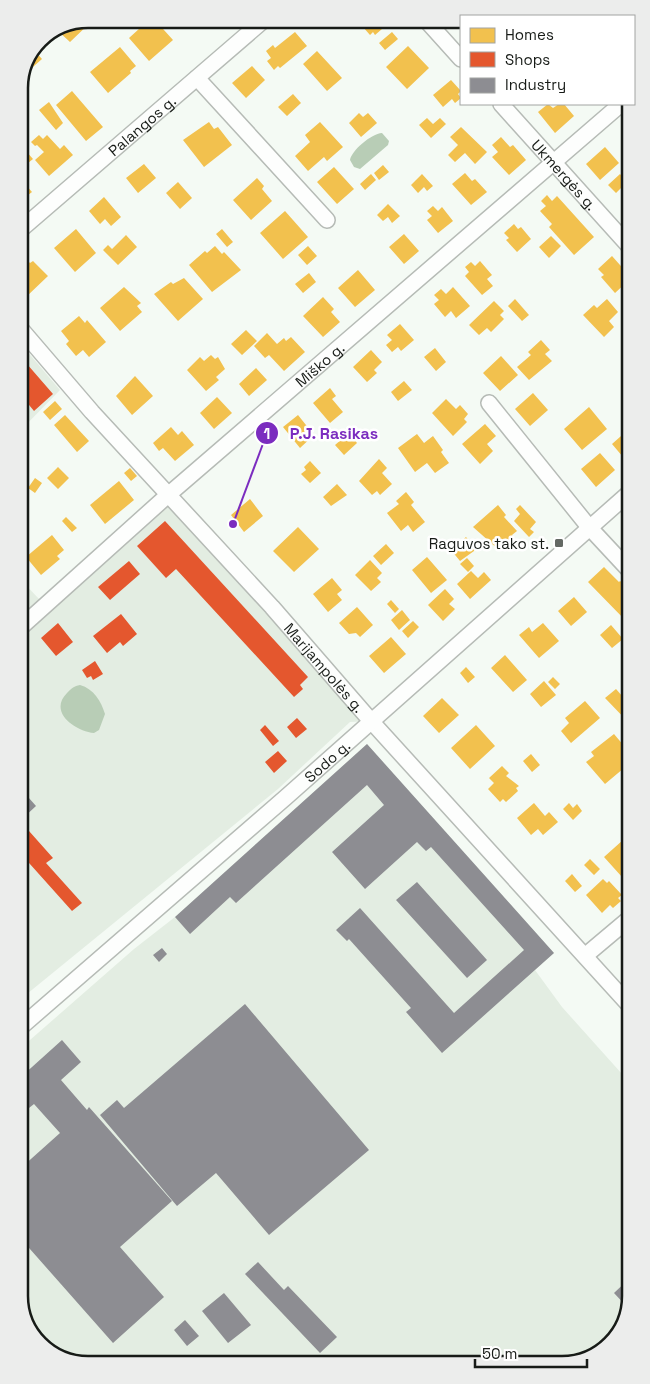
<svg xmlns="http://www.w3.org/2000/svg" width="650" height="1384" font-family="'Space Grotesk',sans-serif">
<rect width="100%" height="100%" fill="#f4faf4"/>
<path fill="#e3ede2" d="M 20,343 L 60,390 L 20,431 Z
M 168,495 L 371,721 L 350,722 L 278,789 L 22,998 L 20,628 Z
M 20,579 L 40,600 L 20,617 Z
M 367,744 L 554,953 L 535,970 L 562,1007 L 631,1084 L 631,1297 L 617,1338 L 585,1362 L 82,1365 L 46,1351 L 22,1319 L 22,1047 L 134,949 L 175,917 Z"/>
<path fill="#b8cdb6" d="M 382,133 L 389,141 L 388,145 L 360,169 L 354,167 L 350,160 C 352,150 371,134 382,133 Z
M 80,685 C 94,689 101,701 105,714 L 99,730 L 94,733 C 75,731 48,712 67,693 C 72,688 74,686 80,685 Z"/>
<path fill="#f2c14e" d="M 89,19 L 92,21 L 70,42 L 58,31 Z
M 150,19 L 154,19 L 173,40 L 149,61 L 129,38 Z
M 204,19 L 219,19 L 211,26 Z
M 356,19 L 383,19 L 385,21 L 379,26 L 382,29 L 375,35 L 373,32 L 370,35 Z
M 295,32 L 307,46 L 280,68 L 278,66 L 274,70 L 267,61 L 271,58 L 266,51 L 273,45 L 275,48 Z
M 392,32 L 398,39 L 385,50 L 379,43 Z
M 408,46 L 429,68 L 407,89 L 386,67 Z
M 120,47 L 136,66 L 130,71 L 131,73 L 108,93 L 90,72 Z
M 34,50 L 42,59 L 26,73 L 24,71 Z
M 317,51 L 342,78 L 327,91 L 303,64 Z
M 252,66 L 265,80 L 246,98 L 232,83 Z
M 451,80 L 461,91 L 458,94 L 461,98 L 455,103 L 452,99 L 443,107 L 433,95 Z
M 72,91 L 103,127 L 86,141 L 56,105 Z
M 293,94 L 301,103 L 287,116 L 278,107 Z
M 49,102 L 63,123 L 56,130 L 39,110 Z
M 548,104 L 553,108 L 559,104 L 564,104 L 574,116 L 555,133 L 538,112 Z
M 359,113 L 363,117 L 368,113 L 377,123 L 361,137 L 349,123 Z
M 427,118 L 433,124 L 440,118 L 446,124 L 431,138 L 419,125 Z
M 209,122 L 214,129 L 218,127 L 232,145 L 204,167 L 183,140 Z
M 320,122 L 343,147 L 327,161 L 324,157 L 308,171 L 295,156 L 310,142 L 305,135 Z
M 461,127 L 487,152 L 475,164 L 465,153 L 455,162 L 448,155 L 458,145 L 450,137 Z
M 39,135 L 43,139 L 47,135 L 60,149 L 64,145 L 73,155 L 49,176 L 35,160 L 44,152 L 37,145 L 35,146 L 31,142 Z
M 501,137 L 510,147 L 513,145 L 526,160 L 509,175 L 492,157 L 498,152 L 492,145 Z
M 605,147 L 619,163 L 600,180 L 586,164 Z
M 25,150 L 33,159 L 28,163 L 20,154 Z
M 144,164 L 156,178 L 138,193 L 126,178 Z
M 383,165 L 389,172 L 379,180 L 374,173 Z
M 334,167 L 354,189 L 337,204 L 317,182 Z
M 465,173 L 472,181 L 475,179 L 487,192 L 471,205 L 452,184 Z
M 371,174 L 376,180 L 365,190 L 360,184 Z
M 422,174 L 433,186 L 427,191 L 424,187 L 418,193 L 411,185 Z
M 620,174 L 627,182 L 616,193 L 608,185 Z
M 19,177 L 32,192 L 19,202 Z
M 257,178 L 264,186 L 262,189 L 272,201 L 251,220 L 233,200 Z
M 178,182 L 192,198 L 180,209 L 166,193 Z
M 547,195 L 552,201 L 557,196 L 594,237 L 574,255 L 549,227 L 552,224 L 540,211 L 546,206 L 541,201 Z
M 104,197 L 121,217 L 111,226 L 105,219 L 100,224 L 89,211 Z
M 388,204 L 400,216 L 392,223 L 388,217 L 383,221 L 377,215 Z
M 433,206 L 438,211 L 442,207 L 453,221 L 438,233 L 427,220 L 432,216 L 427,211 Z
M 285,211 L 308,237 L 283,259 L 260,233 Z
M 514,224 L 518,229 L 521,227 L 531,239 L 517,252 L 506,240 L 509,238 L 504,233 Z
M 76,229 L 96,253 L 75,272 L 54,248 Z
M 222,229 L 233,242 L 227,247 L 216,234 Z
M 404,234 L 419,251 L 404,264 L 389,247 Z
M 126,235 L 137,247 L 118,265 L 103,250 L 108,245 L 112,249 Z
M 551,236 L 561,246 L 549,258 L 539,247 Z
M 215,246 L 222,254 L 224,252 L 241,270 L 212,292 L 189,265 L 205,251 L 207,253 Z
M 308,246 L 317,256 L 307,265 L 298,255 Z
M 612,256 L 628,274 L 628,281 L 615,293 L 601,277 L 604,275 L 598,269 Z
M 25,258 L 30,263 L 33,261 L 48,276 L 26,297 L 19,290 L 19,264 Z
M 480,261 L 492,275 L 487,279 L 493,286 L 482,295 L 465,276 L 469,272 L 465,267 L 471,262 L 475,266 Z
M 358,270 L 375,290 L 355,307 L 338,288 Z
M 309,273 L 316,282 L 303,293 L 295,284 Z
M 184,278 L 203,299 L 178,321 L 154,294 L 171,282 L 173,284 Z
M 124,287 L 141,303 L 137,306 L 142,312 L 120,331 L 100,308 Z
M 453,287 L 470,306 L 456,318 L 451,311 L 445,317 L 434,304 L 439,300 L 434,295 L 441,289 L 446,294 Z
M 323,297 L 334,309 L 331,312 L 340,322 L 323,337 L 303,316 Z
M 515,299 L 529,315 L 522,321 L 508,306 Z
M 607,299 L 618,312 L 609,321 L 614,327 L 604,337 L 583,315 L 594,305 L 597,308 Z
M 494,301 L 504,311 L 500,315 L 504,319 L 491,332 L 487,328 L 479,335 L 469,325 Z
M 79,316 L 85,323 L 87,320 L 106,342 L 89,357 L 83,350 L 76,356 L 66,344 L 69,341 L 61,331 Z
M 400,324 L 414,340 L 401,351 L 398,347 L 392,352 L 386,345 L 392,340 L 387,335 Z
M 246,330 L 257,341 L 242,355 L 231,344 Z
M 267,333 L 277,344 L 284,338 L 286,341 L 291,337 L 305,352 L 284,371 L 269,355 L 265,358 L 254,346 Z
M 541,340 L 550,350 L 545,354 L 552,361 L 529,380 L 517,367 L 531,355 L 528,352 Z
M 435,348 L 446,362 L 436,371 L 424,357 Z
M 371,350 L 382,362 L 374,370 L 377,373 L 367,382 L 353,367 Z
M 211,355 L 215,359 L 218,357 L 225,369 L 216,377 L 219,380 L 206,391 L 187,370 L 200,357 L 204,361 Z
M 501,356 L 518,375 L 500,391 L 483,373 Z
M 256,368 L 267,380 L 249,396 L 239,384 Z
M 135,376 L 153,396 L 132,415 L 116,396 Z
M 404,381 L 412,390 L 398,401 L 391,392 Z
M 330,388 L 336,396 L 332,399 L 343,412 L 330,423 L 313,403 Z
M 533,393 L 548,410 L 530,426 L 515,409 Z
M 217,397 L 232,413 L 214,429 L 200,413 Z
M 446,399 L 456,409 L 460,405 L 468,414 L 464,419 L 467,422 L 453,436 L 432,413 Z
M 55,401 L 62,409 L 50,420 L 43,412 Z
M 589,407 L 607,429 L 582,450 L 564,429 Z
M 65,415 L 89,441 L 77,452 L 54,425 Z
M 298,415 L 314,435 L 300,448 L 283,427 Z
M 485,424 L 496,436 L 487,444 L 493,451 L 480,464 L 462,444 Z
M 171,427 L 178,435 L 182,431 L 194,445 L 175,461 L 163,448 L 159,451 L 153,443 Z
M 629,429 L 629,452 L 623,457 L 612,444 Z
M 349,433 L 357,443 L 344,455 L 335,445 Z
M 417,434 L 424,443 L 433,436 L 443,450 L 441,452 L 449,463 L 435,473 L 427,463 L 415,472 L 398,448 Z
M 600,453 L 615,470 L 596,487 L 581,469 Z
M 379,459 L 387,468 L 382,473 L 392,484 L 380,495 L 377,491 L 372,495 L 359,481 Z
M 310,461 L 321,473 L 310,483 L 301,474 L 306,470 L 304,467 Z
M 58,467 L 69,478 L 58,489 L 47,478 Z
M 130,468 L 137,476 L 131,481 L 124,473 Z
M 35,478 L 42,483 L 35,493 L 28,488 Z
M 119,481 L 134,500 L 105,524 L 90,505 Z
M 337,484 L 347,495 L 331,506 L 323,497 Z
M 406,492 L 414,502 L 411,505 L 425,522 L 413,532 L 408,525 L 401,531 L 387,513 L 399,504 L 396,501 Z
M 250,499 L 263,516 L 244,532 L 231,515 Z
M 498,505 L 506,515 L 504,517 L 517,531 L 512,535 L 513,537 L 499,550 L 473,527 Z
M 520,505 L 536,522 L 530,529 L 534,532 L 529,537 L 514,521 L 520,514 L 516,509 Z
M 66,517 L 77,528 L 72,532 L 62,521 Z
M 298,527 L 319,549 L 294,572 L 273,551 Z
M 52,535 L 64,550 L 57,556 L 60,559 L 41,575 L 26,557 Z
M 466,537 L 475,548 L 474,551 L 460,561 L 451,550 Z
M 386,544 L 394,553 L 381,565 L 373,556 Z
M 427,557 L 447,580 L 431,593 L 412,570 Z
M 467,558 L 474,566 L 468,572 L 460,564 Z
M 370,560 L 382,573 L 377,578 L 381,582 L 371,591 L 355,575 Z
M 604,567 L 619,582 L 620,581 L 629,587 L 629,619 L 627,622 L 588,582 Z
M 471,571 L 478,578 L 484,572 L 491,580 L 470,599 L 457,584 Z
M 332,578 L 342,590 L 337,594 L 342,600 L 328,612 L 313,594 Z
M 445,589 L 454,599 L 449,604 L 455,609 L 443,621 L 428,605 Z
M 574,597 L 587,612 L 571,626 L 558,611 Z
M 391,600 L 399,609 L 395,613 L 387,604 Z
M 357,607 L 373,625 L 360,637 L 356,633 L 349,634 L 339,623 Z
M 402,610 L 410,620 L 399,630 L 391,620 Z
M 413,621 L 419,627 L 408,638 L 402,631 Z
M 543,623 L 559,641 L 539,658 L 519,635 L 529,627 L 532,632 Z
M 611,625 L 623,639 L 612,648 L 600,635 Z
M 391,637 L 406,654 L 384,673 L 369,656 Z
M 505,655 L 527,680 L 513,692 L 491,668 Z
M 466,667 L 475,677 L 468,683 L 460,673 Z
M 553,677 L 560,684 L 555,689 L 548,682 Z
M 544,681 L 556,695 L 541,707 L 530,694 Z
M 616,689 L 623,697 L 629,691 L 630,724 L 605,698 Z
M 442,698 L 459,715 L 439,733 L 423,716 Z
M 585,701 L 600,718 L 571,743 L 561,731 L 569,723 L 565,718 Z
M 476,725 L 495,746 L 470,769 L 451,748 Z
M 614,734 L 630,753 L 630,763 L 605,784 L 586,762 L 594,756 L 591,752 Z
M 531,754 L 540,765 L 532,772 L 523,761 Z
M 502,766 L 509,773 L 506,776 L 519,786 L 516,788 L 518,791 L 506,802 L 503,799 L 500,802 L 488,789 L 494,783 L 489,778 Z
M 534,803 L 545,816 L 549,812 L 558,822 L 543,835 L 538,829 L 531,835 L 517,818 Z
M 569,803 L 573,808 L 577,804 L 582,811 L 573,820 L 563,809 Z
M 623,840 L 630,848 L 630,870 L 622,877 L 604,857 Z
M 590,859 L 600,869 L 594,875 L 584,865 Z
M 572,874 L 582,886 L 575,892 L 565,881 Z
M 603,879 L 607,883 L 609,881 L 622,895 L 618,898 L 621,901 L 613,908 L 610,905 L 602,913 L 586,895 Z"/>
<path fill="#e4572e" d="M 20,356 L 53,394 L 34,411 L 20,394 Z
M 165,521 L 308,677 L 300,685 L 303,689 L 294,697 L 176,569 L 166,578 L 137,546 Z
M 129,561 L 140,574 L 110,600 L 98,587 Z
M 121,614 L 137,634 L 123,646 L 120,642 L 107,653 L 93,636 Z
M 58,623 L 73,642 L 56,656 L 41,638 Z
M 95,661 L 103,674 L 93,680 L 91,676 L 87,678 L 82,670 Z
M 297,718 L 307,729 L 296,738 L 287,727 Z
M 265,725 L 279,741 L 273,746 L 260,730 Z
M 278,751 L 287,761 L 274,773 L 265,762 Z
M 21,822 L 53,858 L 46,863 L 82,903 L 72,911 L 21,854 Z"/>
<path fill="#8d8d92" d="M 367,744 L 554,953 L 442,1053 L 406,1012 L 411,1008 L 349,939 L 347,941 L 336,930 L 360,908 L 454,1013 L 524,950 L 431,847 L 426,851 L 417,842 L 365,889 L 332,852 L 384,805 L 367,785 L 236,903 L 230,897 L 190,934 L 175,917 Z
M 21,789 L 36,806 L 21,820 Z
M 417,882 L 487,960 L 467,978 L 396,900 Z
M 162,948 L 167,954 L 159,962 L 153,955 Z
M 245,1004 L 369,1150 L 269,1235 L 216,1173 L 177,1206 L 100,1115 L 117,1100 L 124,1108 Z
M 62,1040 L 81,1062 L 61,1080 L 87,1110 L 89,1107 L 172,1201 L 120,1247 L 164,1297 L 113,1343 L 22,1240 L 22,1167 L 60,1133 L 34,1104 L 29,1108 L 22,1099 L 22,1076 Z
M 631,1196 L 631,1210 L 624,1202 Z
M 258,1262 L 284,1290 L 288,1286 L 337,1337 L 320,1353 L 245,1274 Z
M 631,1277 L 631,1297 L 628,1308 L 614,1293 Z
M 224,1293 L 251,1325 L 228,1343 L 202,1311 Z
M 185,1320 L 199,1336 L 187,1346 L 174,1330 Z"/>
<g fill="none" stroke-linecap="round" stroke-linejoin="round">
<g stroke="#b6bbb6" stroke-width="18">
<g id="street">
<path d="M 425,19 L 461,59"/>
<path d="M 197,78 L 327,220"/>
<path id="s1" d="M 501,104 L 628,245"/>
<path id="s2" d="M 19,231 L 265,19"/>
<path id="s3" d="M 20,328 L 92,412 L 272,607 L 371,721 L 630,1006"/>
<path d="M 489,403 L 589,527 L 629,570"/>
<path id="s4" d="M 20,628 L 168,495 L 621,104"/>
<path d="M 586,955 L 630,918"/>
<path id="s5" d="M 22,1026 L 285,798 L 629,493"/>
</g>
</g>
<use href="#street" stroke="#fdfefd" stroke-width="15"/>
</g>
<rect fill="#646964" stroke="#fff" stroke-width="2" x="554" y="538" width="10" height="10" rx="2.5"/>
<g text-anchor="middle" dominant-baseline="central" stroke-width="5" stroke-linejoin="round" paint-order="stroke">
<g font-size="15" fill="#171b17" stroke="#fff">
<text stroke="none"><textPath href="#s2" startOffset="162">Palangos g.</textPath></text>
<text stroke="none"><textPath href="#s1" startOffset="95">Ukmergės g.</textPath></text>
<text stroke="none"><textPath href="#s4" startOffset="399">Miško g.</textPath></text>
<text stroke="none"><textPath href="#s3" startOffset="456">Marijampolės g.</textPath></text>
<text stroke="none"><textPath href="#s5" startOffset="404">Sodo g.</textPath></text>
</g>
<g font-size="15" fill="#171b17" stroke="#fff" text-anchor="end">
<text x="549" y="543">Raguvos tako st.</text>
</g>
</g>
<path d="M0 0H650V1384H0ZM88 28H562A60 60 0 0 1 622 88V1296A60 60 0 0 1 562 1356H88A60 60 0 0 1 28 1296V88A60 60 0 0 1 88 28Z" fill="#ecedec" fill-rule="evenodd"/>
<path fill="none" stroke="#171b17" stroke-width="2.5" d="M88 28H562A60 60 0 0 1 622 88V1296A60 60 0 0 1 562 1356H88A60 60 0 0 1 28 1296V88A60 60 0 0 1 88 28Z"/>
<path fill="none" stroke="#7b2cbf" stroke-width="2" d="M233 524L267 433"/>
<g fill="#7b2cbf" stroke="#fff" stroke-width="2">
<circle cx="233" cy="524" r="5"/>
<circle cx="267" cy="433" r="12"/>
</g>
<g font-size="15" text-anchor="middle" font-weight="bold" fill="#fff">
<text x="267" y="439">1</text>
</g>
<g font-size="16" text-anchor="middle" font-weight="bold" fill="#7b2cbf" stroke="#fff" stroke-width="5" stroke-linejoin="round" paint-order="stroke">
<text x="334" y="439">P.J. Rasikas</text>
</g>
<rect x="460" y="15" width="175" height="90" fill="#ffffff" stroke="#a2a4a2"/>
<rect x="470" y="28" width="25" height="15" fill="#f2c14e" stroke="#a2a4a2"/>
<text x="505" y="40" font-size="15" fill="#171b17">Homes</text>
<rect x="470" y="52" width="25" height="15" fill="#e4572e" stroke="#a2a4a2"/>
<text x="505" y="65" font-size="15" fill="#171b17">Shops</text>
<rect x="470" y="78" width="25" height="15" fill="#8d8d92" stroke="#a2a4a2"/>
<text x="505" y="90" font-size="15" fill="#171b17">Industry</text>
<path d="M475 1359v8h112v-8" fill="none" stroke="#171b17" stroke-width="2.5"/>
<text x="482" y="1359" font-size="15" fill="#171b17" stroke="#ffffff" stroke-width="4" paint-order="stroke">50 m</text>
</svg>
